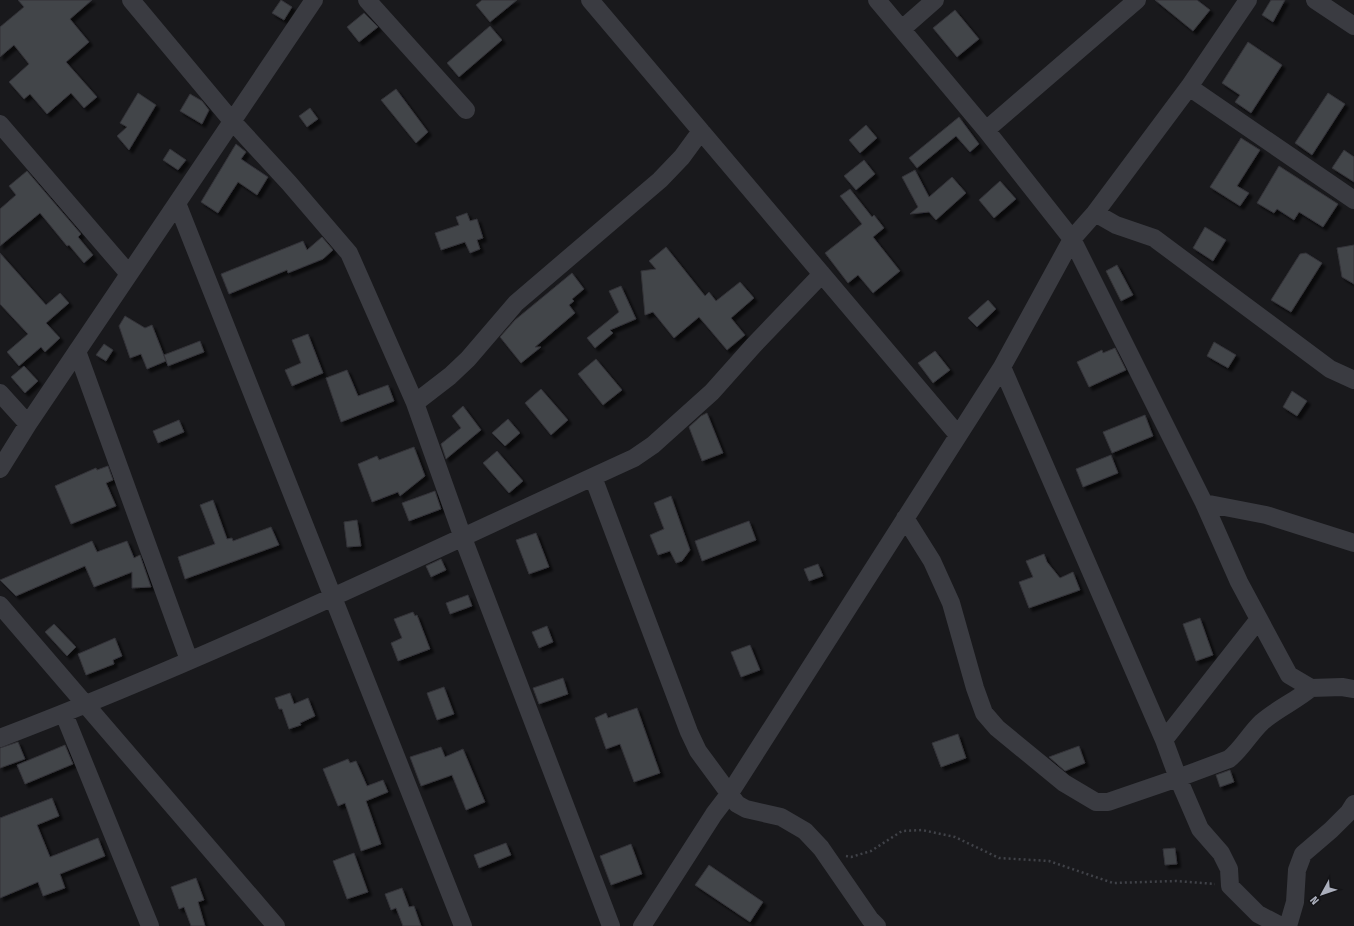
<svg xmlns="http://www.w3.org/2000/svg" width="1354" height="926" font-family="'Fira Sans Condensed',sans-serif">
<defs>
<filter id="shadow"><feDropShadow dx="3.5" dy="3.5" stdDeviation="1" flood-color="#0009"/></filter>
</defs>
<rect width="100%" height="100%" fill="#19191c"/>
<path fill="#434449" stroke="#333338" filter="url(#shadow)" d="M 18,0 L 92,0 L 70,19 L 89,42 L 66,62 L 97,97 L 84,108 L 71,93 L 47,114 L 30,94 L 24,99 L 9,82 L 29,64 L 14,45 L 0,57 L 0,27 L 24,7 Z
M 281,0 L 292,7 L 284,20 L 272,13 Z
M 482,0 L 517,0 L 490,22 L 476,5 Z
M 1155,0 L 1197,0 L 1210,10 L 1193,31 Z
M 1271,0 L 1285,0 L 1273,22 L 1262,15 Z
M 955,10 L 979,39 L 957,57 L 933,28 Z
M 364,13 L 378,27 L 359,42 L 347,27 Z
M 490,26 L 502,40 L 459,77 L 447,63 Z
M 1248,42 L 1282,65 L 1251,113 L 1235,102 L 1240,95 L 1222,83 Z
M 396,89 L 428,132 L 416,143 L 381,100 Z
M 138,93 L 156,105 L 129,150 L 117,136 L 127,127 L 120,123 Z
M 1328,93 L 1345,104 L 1312,155 L 1295,143 Z
M 190,94 L 202,101 L 209,110 L 202,124 L 180,111 Z
M 310,108 L 318,119 L 307,127 L 299,116 Z
M 959,117 L 979,144 L 970,152 L 956,136 L 917,168 L 909,158 Z
M 866,125 L 877,138 L 860,153 L 849,140 Z
M 1241,138 L 1260,150 L 1237,186 L 1249,193 L 1240,206 L 1210,187 Z
M 236,144 L 246,152 L 241,159 L 268,177 L 257,195 L 238,182 L 218,213 L 201,202 Z
M 170,149 L 186,160 L 178,170 L 163,160 Z
M 1344,150 L 1354,157 L 1354,182 L 1332,168 Z
M 864,160 L 875,174 L 856,190 L 844,176 Z
M 1279,166 L 1338,204 L 1323,227 L 1299,212 L 1294,220 L 1277,209 L 1274,213 L 1257,203 Z
M 915,170 L 929,197 L 952,177 L 966,193 L 936,220 L 929,212 L 910,214 L 918,207 L 902,177 Z
M 27,171 L 81,234 L 78,237 L 93,255 L 84,263 L 69,245 L 67,246 L 40,213 L 0,246 L 0,209 L 16,195 L 9,186 Z
M 1000,181 L 1016,199 L 994,218 L 979,200 Z
M 850,189 L 872,217 L 874,215 L 884,228 L 873,237 L 900,271 L 873,293 L 858,275 L 848,283 L 825,253 L 862,224 L 840,196 Z
M 467,213 L 470,221 L 477,219 L 483,238 L 477,240 L 480,249 L 470,253 L 465,242 L 441,250 L 435,233 L 459,225 L 456,217 Z
M 1205,227 L 1226,240 L 1213,261 L 1193,248 Z
M 322,237 L 333,250 L 323,259 L 288,273 L 287,270 L 229,294 L 221,274 L 303,241 L 307,250 Z
M 1354,245 L 1354,284 L 1342,277 L 1337,248 Z
M 666,247 L 705,296 L 709,292 L 716,301 L 740,282 L 754,298 L 731,318 L 745,335 L 727,350 L 699,317 L 674,338 L 653,312 L 645,315 L 641,271 L 656,269 L 649,261 Z
M 0,253 L 46,305 L 60,293 L 69,303 L 46,323 L 60,338 L 45,352 L 41,347 L 19,366 L 7,352 L 28,334 L 0,304 Z
M 1306,253 L 1322,263 L 1291,312 L 1271,300 L 1300,254 Z
M 1117,265 L 1133,295 L 1121,301 L 1106,271 Z
M 572,273 L 584,289 L 572,299 L 574,301 L 569,305 L 575,313 L 535,347 L 541,347 L 521,363 L 500,337 L 515,320 Z
M 621,286 L 636,319 L 610,330 L 613,333 L 595,348 L 587,338 L 619,312 L 609,291 Z
M 988,300 L 996,309 L 977,327 L 968,318 Z
M 125,316 L 145,328 L 152,325 L 166,361 L 147,369 L 141,354 L 130,358 L 119,326 Z
M 308,334 L 323,373 L 292,386 L 285,370 L 301,363 L 292,340 Z
M 200,341 L 204,352 L 168,366 L 164,355 Z
M 1214,342 L 1236,355 L 1228,368 L 1207,356 Z
M 104,344 L 113,350 L 106,361 L 96,355 Z
M 1115,348 L 1126,370 L 1089,387 L 1077,362 L 1102,350 L 1103,353 Z
M 935,351 L 950,370 L 933,383 L 918,363 Z
M 596,359 L 622,390 L 603,405 L 578,374 Z
M 24,366 L 38,381 L 25,393 L 11,377 Z
M 347,370 L 358,396 L 388,385 L 394,401 L 341,422 L 326,378 Z
M 541,389 L 568,420 L 551,435 L 525,403 Z
M 1292,391 L 1307,401 L 1297,416 L 1283,407 Z
M 463,406 L 481,430 L 446,459 L 441,444 L 461,428 L 452,416 Z
M 707,413 L 723,453 L 702,461 L 689,427 L 701,416 Z
M 1145,415 L 1153,436 L 1112,453 L 1103,432 Z
M 508,419 L 520,433 L 505,446 L 492,433 Z
M 179,420 L 184,432 L 158,443 L 153,431 Z
M 414,447 L 425,476 L 400,496 L 398,492 L 372,502 L 358,464 L 377,456 L 379,460 Z
M 497,451 L 523,481 L 509,493 L 483,463 Z
M 1111,455 L 1118,473 L 1083,487 L 1076,469 Z
M 108,466 L 113,480 L 106,483 L 116,506 L 71,524 L 55,486 L 96,468 L 97,470 Z
M 435,491 L 441,509 L 409,521 L 402,503 Z
M 671,496 L 690,550 L 682,561 L 676,563 L 670,551 L 658,555 L 650,535 L 664,529 L 654,503 Z
M 213,500 L 227,539 L 232,538 L 233,541 L 271,527 L 279,545 L 185,579 L 178,557 L 215,544 L 200,505 Z
M 357,520 L 361,546 L 347,547 L 344,522 Z
M 749,521 L 756,540 L 702,561 L 695,541 Z
M 536,533 L 549,567 L 529,574 L 516,540 Z
M 92,541 L 97,552 L 127,541 L 134,558 L 140,555 L 151,587 L 132,588 L 132,572 L 94,587 L 85,566 L 16,596 L 0,580 Z
M 1044,554 L 1047,562 L 1060,578 L 1073,572 L 1080,590 L 1029,608 L 1019,582 L 1033,577 L 1026,561 Z
M 441,559 L 446,570 L 431,577 L 426,566 Z
M 818,564 L 823,576 L 809,581 L 804,569 Z
M 468,595 L 472,606 L 450,614 L 446,603 Z
M 413,612 L 415,616 L 417,615 L 430,649 L 398,661 L 391,643 L 402,638 L 394,619 Z
M 1200,618 L 1213,655 L 1196,661 L 1183,624 Z
M 54,624 L 76,647 L 67,656 L 45,632 Z
M 547,626 L 553,642 L 539,648 L 532,632 Z
M 115,638 L 122,656 L 113,660 L 114,664 L 86,675 L 78,654 Z
M 750,645 L 760,670 L 741,677 L 731,652 Z
M 563,678 L 568,694 L 539,704 L 533,688 Z
M 444,687 L 454,714 L 437,720 L 427,693 Z
M 290,693 L 294,704 L 308,698 L 315,716 L 300,723 L 301,725 L 289,729 L 282,709 L 279,709 L 275,698 Z
M 637,708 L 660,773 L 634,782 L 620,744 L 606,749 L 595,718 L 606,713 L 608,718 Z
M 958,734 L 966,758 L 941,767 L 932,743 Z
M 18,742 L 25,759 L 0,768 L 0,748 Z
M 65,745 L 73,764 L 25,784 L 17,765 Z
M 1079,746 L 1085,763 L 1065,771 L 1049,757 Z
M 441,747 L 445,757 L 463,749 L 485,802 L 466,810 L 452,775 L 421,786 L 410,757 Z
M 348,759 L 350,763 L 356,761 L 367,786 L 383,780 L 388,792 L 366,801 L 381,844 L 361,851 L 345,803 L 338,806 L 323,769 Z
M 1230,770 L 1234,782 L 1220,787 L 1216,775 Z
M 52,798 L 59,816 L 37,825 L 50,857 L 98,838 L 105,856 L 60,874 L 65,888 L 43,896 L 38,882 L 0,898 L 0,818 Z
M 506,843 L 511,855 L 479,868 L 474,855 Z
M 631,844 L 642,874 L 611,885 L 600,856 Z
M 1175,848 L 1177,864 L 1165,865 L 1163,849 Z
M 354,853 L 368,892 L 347,899 L 333,861 Z
M 709,865 L 763,902 L 750,922 L 695,885 Z
M 196,878 L 204,900 L 198,902 L 205,926 L 191,926 L 184,907 L 179,909 L 171,887 Z
M 402,888 L 409,907 L 414,906 L 421,926 L 403,926 L 396,908 L 391,910 L 385,894 Z"/>
<g fill="none" stroke-linecap="round" stroke-linejoin="round">
<path stroke="#404248" stroke-width="2.5" stroke-dasharray="2 3" stroke-linecap="butt" d="M 846,856 L 851,857 L 871,851 L 902,831 L 922,830 L 955,837 L 999,858 L 1049,861 L 1113,883 L 1176,881 L 1215,884"/>
<path stroke="#3a3b41" stroke-width="18" d="M 131,0 L 232,121 L 289,183 L 349,253 L 415,403 L 463,538 L 611,926
M 367,0 L 466,110
M 590,0 L 958,435
M 877,0 L 986,130 L 1072,239 L 1204,503 L 1239,582 L 1289,675 L 1311,688 L 1342,687 L 1354,689
M 1315,0 L 1354,26
M 902,29 L 935,0
M 1189,87 L 1354,200
M 0,124 L 129,274
M 986,130 L 1137,0
M 177,203 L 463,926
M 1095,213 L 1116,225 L 1154,238 L 1330,369 L 1354,380
M 77,351 L 189,660
M 1002,367 L 1164,740 L 1178,778 L 1229,759 C 1242,749 1250,733 1262,722 C 1278,708 1296,701 1311,688
M 0,393 L 28,424
M 415,403 L 450,376 L 468,359 L 516,303 L 660,180 L 682,157 L 701,131
M 0,469 L 28,424 L 314,0
M 593,477 L 689,732 L 698,751 L 737,804 L 746,809 L 781,817 L 805,831 L 821,848 L 870,919 L 877,926
M 1204,503 L 1266,515 L 1354,543
M 905,518 L 932,561 L 951,603 L 975,688 L 984,713 L 997,728 L 1064,783 L 1096,802 L 1108,802 L 1178,778 L 1200,829 L 1221,853 L 1229,869 L 1230,886 L 1258,914 L 1281,926
M 0,605 L 276,926
M 64,714 L 150,926
M 0,738 C 216,656 424,554 634,458 L 653,445 L 712,392 L 753,346 L 822,274
M 1164,740 L 1259,619
M 642,926 L 714,814 L 730,793 L 1002,367 L 1072,239 L 1095,213 L 1189,87 L 1248,0
M 1288,926 L 1295,902 L 1297,870 L 1303,854 L 1331,830 L 1349,812 L 1354,804"/>
</g>
<g transform="translate(1322 894) rotate(230)" stroke="#141417" stroke-width="3" paint-order="stroke">
<path d="M0-3L7 15L0 10L-7 15Z" fill="#abafbc"/>
<text y="-6" font-size="11" font-weight="bold" text-anchor="middle" fill="#abafbc">N</text>
</g>
</svg>
